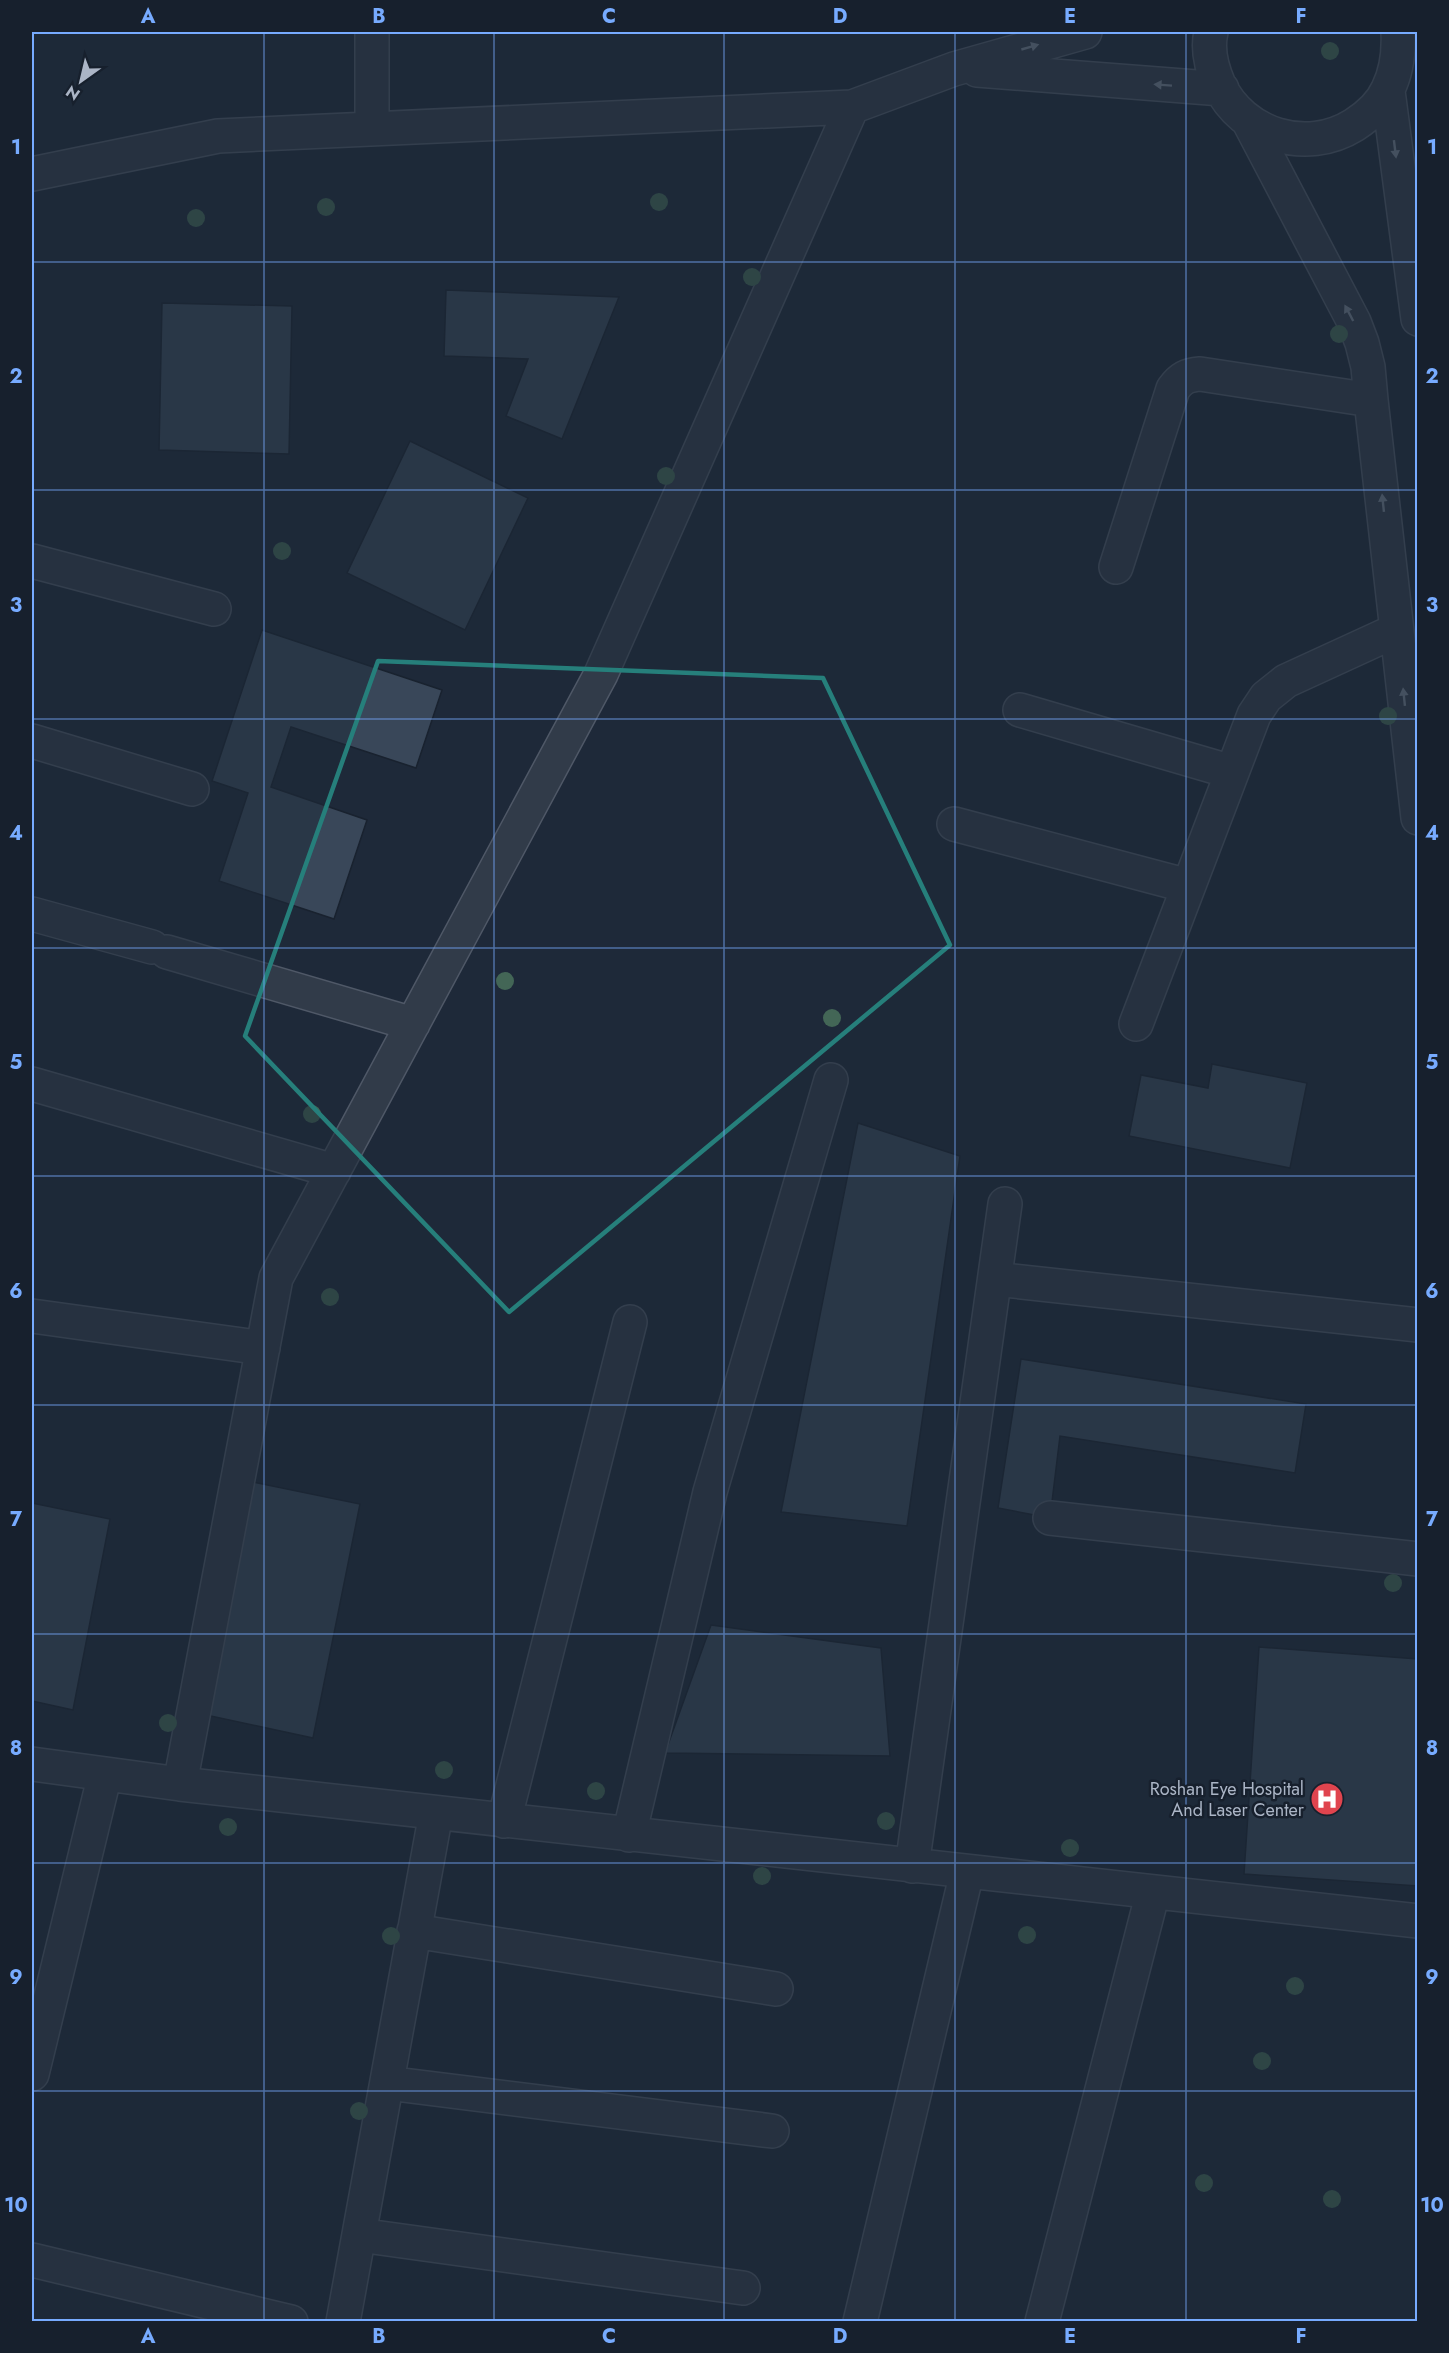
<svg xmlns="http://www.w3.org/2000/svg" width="1449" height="2353" font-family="Jost,sans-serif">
<rect width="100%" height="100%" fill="#1e2939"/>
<path fill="#394759" stroke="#19222f" stroke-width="1.5" d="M 446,290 L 619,297 L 562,439 L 506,416 L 528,359 L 444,356 Z
M 162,303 L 292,306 L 289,454 L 159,450 Z
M 410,441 L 528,498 L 465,630 L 347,573 Z
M 262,630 L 442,690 L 416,768 L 291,727 L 271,787 L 367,820 L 334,919 L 219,881 L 248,793 L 212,781 Z
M 1212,1064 L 1307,1083 L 1290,1168 L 1129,1136 L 1141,1075 L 1208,1088 Z
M 858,1123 L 960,1156 L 907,1526 L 781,1512 Z
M 1021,1359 L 1306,1404 L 1295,1473 L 1060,1436 L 1050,1518 L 998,1508 Z
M 253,1482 L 360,1504 L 313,1738 L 206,1715 Z
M 32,1503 L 110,1519 L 73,1710 L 32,1701 Z
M 711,1625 L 881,1648 L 890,1756 L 665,1753 Z
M 1259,1647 L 1418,1659 L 1418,1886 L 1244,1874 Z"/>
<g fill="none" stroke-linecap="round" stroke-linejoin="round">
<g stroke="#4f5867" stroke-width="36">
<path id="minor" d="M 372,32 L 372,129
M 1211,32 C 1207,49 1212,69 1219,85 C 1243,135 1306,155 1354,125 C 1368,116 1381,105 1388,89 C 1397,71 1399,52 1398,32
M 977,70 L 1222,89
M 1388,91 L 1418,319
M 1249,122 L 1354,322 L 1362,343 L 1368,367 L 1371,400 L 1418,818
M 32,174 L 218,136 L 852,107 L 954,69 L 1085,32
M 32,561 L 214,609
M 1116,567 L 1173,389 C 1181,378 1187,375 1200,374 L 1371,400
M 1020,710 L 1232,772
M 32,741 L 192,789
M 954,824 L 1188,886
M 32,914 L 152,947
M 167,952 L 413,1024
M 1136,1024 L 1254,715 L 1266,697 L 1286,681 L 1397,630
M 32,1084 L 334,1171
M 995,1279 L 1418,1325
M 32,1316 L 263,1348
M 1050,1518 L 1418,1559
M 32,1764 L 180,1784 L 1418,1921
M 180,1784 L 276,1278 L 601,674 L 852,107
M 504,1821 L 630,1322
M 629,1835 L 710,1492 L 831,1080
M 912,1866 L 1005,1204
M 414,1931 L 776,1989
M 32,2074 L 105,1774
M 387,2083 L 772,2131
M 359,2235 L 743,2288
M 32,2260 L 291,2322
M 343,2322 L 436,1813
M 860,2322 L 967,1872
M 1042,2322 L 1153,1892"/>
</g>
<use href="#minor" stroke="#313b49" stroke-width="33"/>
</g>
<g fill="#436656">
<circle cx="1330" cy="51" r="9"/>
<circle cx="659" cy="202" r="9"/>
<circle cx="326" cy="207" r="9"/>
<circle cx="196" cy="218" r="9"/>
<circle cx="752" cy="277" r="9"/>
<circle cx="1339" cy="334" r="9"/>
<circle cx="666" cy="476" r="9"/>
<circle cx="282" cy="551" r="9"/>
<circle cx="1388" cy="716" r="9"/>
<circle cx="505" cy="981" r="9"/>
<circle cx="832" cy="1018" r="9"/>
<circle cx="312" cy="1114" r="9"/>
<circle cx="330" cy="1297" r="9"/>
<circle cx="1393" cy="1583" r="9"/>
<circle cx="168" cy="1723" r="9"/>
<circle cx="444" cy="1770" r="9"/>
<circle cx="596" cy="1791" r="9"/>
<circle cx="886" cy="1821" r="9"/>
<circle cx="228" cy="1827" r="9"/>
<circle cx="1070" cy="1848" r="9"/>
<circle cx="762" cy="1876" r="9"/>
<circle cx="1027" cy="1935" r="9"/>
<circle cx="391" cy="1936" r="9"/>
<circle cx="1295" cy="1986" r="9"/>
<circle cx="1262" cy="2061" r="9"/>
<circle cx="359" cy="2111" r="9"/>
<circle cx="1204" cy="2183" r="9"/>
<circle cx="1332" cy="2199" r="9"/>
</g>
<defs><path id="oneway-solid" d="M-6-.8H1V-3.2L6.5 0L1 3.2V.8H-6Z" transform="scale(1.5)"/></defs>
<g fill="#747e8e">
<use href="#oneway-solid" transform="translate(1030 47) rotate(-16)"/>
<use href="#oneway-solid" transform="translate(1163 85) rotate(-176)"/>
<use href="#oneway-solid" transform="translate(1395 149) rotate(83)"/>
<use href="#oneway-solid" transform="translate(1349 313) rotate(-118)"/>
<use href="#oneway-solid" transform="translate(1383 503) rotate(-96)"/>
<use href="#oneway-solid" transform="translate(1404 697) rotate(-96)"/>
</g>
<path d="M0 0H1449V2353H0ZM 378,661 L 823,678 L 950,945 L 509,1312 L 245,1036 Z" fill="#1e2939" fill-opacity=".55" fill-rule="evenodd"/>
<path fill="none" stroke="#267f7b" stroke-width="4.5" stroke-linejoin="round" d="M 378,661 L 823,678 L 950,945 L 509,1312 L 245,1036 Z"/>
<path fill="none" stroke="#77abff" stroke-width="1.5" stroke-opacity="0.55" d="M 264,32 L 264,2322M 494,32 L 494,2322M 724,32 L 724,2322M 955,32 L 955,2322M 1186,32 L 1186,2322M 32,262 L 1418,262M 32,490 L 1418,490M 32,719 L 1418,719M 32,948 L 1418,948M 32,1176 L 1418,1176M 32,1405 L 1418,1405M 32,1634 L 1418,1634M 32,1863 L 1418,1863M 32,2091 L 1418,2091"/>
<defs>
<g id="hospital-disc" transform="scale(1.725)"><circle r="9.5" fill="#e0444e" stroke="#17202d"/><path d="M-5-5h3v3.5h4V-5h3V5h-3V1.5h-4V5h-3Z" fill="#fff"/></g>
</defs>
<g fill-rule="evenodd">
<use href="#hospital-disc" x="1327" y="1799"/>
</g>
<g text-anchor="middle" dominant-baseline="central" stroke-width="5" stroke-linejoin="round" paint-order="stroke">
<g font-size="18" fill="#abb5c6" stroke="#17202d" text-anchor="end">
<text x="1304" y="1789">Roshan Eye Hospital<tspan x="1304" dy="21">And Laser Center</tspan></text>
</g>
</g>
<rect width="1449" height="2353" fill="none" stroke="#17202d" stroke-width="66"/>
<g transform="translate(81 81) rotate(214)" stroke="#17202d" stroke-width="4.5" paint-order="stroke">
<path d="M0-4.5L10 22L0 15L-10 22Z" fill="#abb5c6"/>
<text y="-9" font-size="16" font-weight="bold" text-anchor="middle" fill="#abb5c6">N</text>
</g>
<rect x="33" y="33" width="1383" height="2287" fill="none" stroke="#77abff" stroke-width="2"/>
<g font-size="20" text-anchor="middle" font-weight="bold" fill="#77abff">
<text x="148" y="23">A</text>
<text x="379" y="23">B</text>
<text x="609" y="23">C</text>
<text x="840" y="23">D</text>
<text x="1070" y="23">E</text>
<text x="1301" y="23">F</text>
<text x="16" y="154">1</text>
<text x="1432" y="154">1</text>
<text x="16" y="383">2</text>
<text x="1432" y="383">2</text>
<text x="16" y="612">3</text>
<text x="1432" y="612">3</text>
<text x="16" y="840">4</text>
<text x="1432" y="840">4</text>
<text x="16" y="1069">5</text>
<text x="1432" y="1069">5</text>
<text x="16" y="1298">6</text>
<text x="1432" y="1298">6</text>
<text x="16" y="1526">7</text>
<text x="1432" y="1526">7</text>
<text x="16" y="1755">8</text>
<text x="1432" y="1755">8</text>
<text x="16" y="1984">9</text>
<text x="1432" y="1984">9</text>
<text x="16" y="2212">10</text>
<text x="1432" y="2212">10</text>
<text x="148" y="2343">A</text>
<text x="379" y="2343">B</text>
<text x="609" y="2343">C</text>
<text x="840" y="2343">D</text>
<text x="1070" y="2343">E</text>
<text x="1301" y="2343">F</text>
</g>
</svg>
